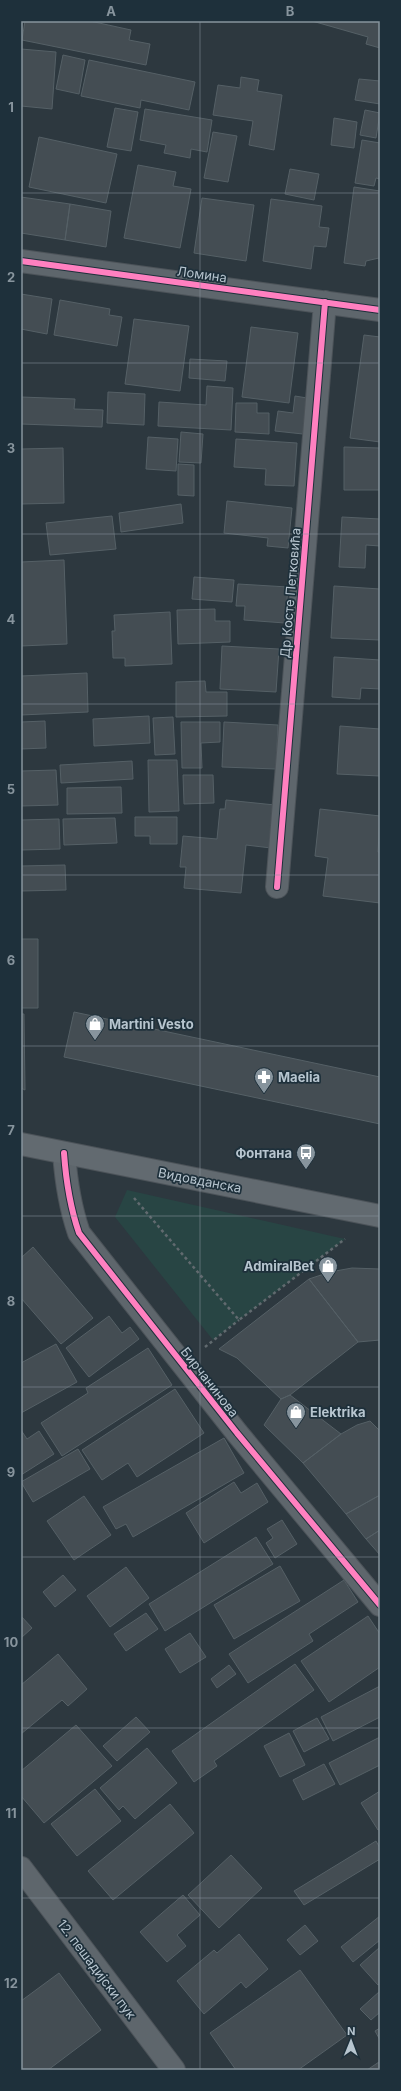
<svg xmlns="http://www.w3.org/2000/svg" width="401" height="2091" font-family="Inter,sans-serif">
<rect width="100%" height="100%" fill="#2d383f"/>
<path fill="#284544" d="M 127,1190 L 345,1239 L 213,1340 L 115,1217 Z"/>
<path fill="#444d53" stroke="#556066" d="M 25,21 L 90,21 L 131,30 L 129,40 L 150,44 L 146,65 L 22,40 Z
M 312,21 L 380,21 L 380,48 L 366,44 L 368,37 Z
M 21,49 L 56,52 L 52,109 L 21,106 Z
M 63,55 L 85,60 L 79,94 L 56,89 Z
M 89,60 L 195,82 L 189,110 L 141,100 L 140,108 L 81,96 Z
M 241,77 L 259,80 L 257,91 L 282,95 L 274,150 L 249,145 L 253,121 L 213,115 L 218,85 L 240,88 Z
M 359,79 L 380,81 L 380,104 L 355,100 Z
M 115,108 L 138,112 L 131,151 L 107,147 Z
M 145,109 L 212,120 L 207,152 L 191,149 L 190,158 L 164,153 L 166,145 L 140,140 Z
M 365,110 L 380,113 L 376,138 L 360,135 Z
M 334,118 L 357,122 L 354,148 L 331,145 Z
M 213,132 L 237,136 L 228,182 L 204,178 Z
M 39,137 L 117,154 L 106,203 L 29,187 Z
M 362,140 L 380,143 L 380,179 L 376,178 L 374,186 L 355,183 Z
M 138,165 L 176,172 L 173,186 L 191,189 L 180,248 L 124,238 Z
M 290,169 L 319,174 L 314,200 L 285,194 Z
M 354,187 L 380,191 L 380,264 L 379,258 L 366,261 L 365,266 L 344,263 Z
M 21,197 L 70,204 L 65,240 L 21,233 Z
M 202,198 L 254,205 L 246,261 L 194,253 Z
M 271,199 L 322,206 L 319,227 L 329,228 L 326,247 L 314,246 L 311,269 L 263,261 Z
M 70,204 L 111,211 L 106,247 L 65,240 Z
M 21,294 L 52,299 L 47,334 L 21,329 Z
M 60,300 L 110,309 L 109,315 L 122,317 L 117,346 L 54,335 Z
M 134,319 L 189,326 L 180,391 L 125,384 Z
M 251,327 L 298,333 L 289,403 L 242,397 Z
M 364,335 L 380,337 L 380,442 L 350,438 Z
M 190,359 L 227,361 L 225,381 L 189,378 Z
M 207,386 L 233,388 L 231,430 L 158,426 L 159,402 L 206,405 Z
M 108,392 L 145,394 L 144,425 L 107,423 Z
M 295,396 L 307,398 L 303,434 L 275,431 L 278,411 L 293,413 Z
M 21,397 L 75,399 L 74,409 L 103,410 L 102,427 L 21,424 Z
M 236,403 L 257,403 L 257,413 L 269,413 L 269,434 L 235,432 Z
M 181,432 L 203,434 L 201,463 L 179,462 Z
M 148,437 L 178,439 L 176,471 L 146,469 Z
M 236,439 L 297,443 L 294,486 L 265,485 L 266,469 L 234,467 Z
M 344,447 L 380,448 L 380,490 L 344,490 Z
M 63,448 L 64,503 L 21,504 L 21,449 Z
M 178,464 L 194,465 L 194,496 L 178,495 Z
M 227,501 L 292,508 L 288,548 L 267,546 L 268,538 L 224,533 Z
M 181,504 L 183,523 L 121,532 L 119,513 Z
M 112,516 L 116,549 L 50,555 L 46,523 Z
M 342,517 L 380,519 L 380,546 L 366,545 L 365,568 L 339,567 Z
M 64,560 L 67,644 L 21,646 L 21,562 Z
M 194,577 L 234,580 L 232,602 L 192,599 Z
M 238,584 L 288,587 L 285,623 L 244,620 L 245,606 L 236,606 Z
M 334,586 L 380,589 L 380,640 L 331,638 Z
M 215,609 L 215,621 L 230,621 L 230,642 L 178,644 L 177,610 Z
M 170,612 L 172,664 L 125,666 L 125,658 L 113,658 L 112,631 L 115,631 L 114,615 Z
M 222,646 L 279,649 L 276,692 L 220,689 Z
M 334,657 L 380,660 L 380,689 L 361,688 L 360,699 L 332,697 Z
M 87,673 L 88,712 L 21,715 L 21,676 Z
M 205,681 L 206,692 L 227,692 L 227,716 L 176,717 L 176,682 Z
M 149,716 L 150,743 L 94,746 L 93,719 Z
M 173,717 L 175,754 L 155,755 L 153,718 Z
M 45,721 L 46,748 L 21,749 L 21,722 Z
M 181,722 L 220,722 L 220,742 L 201,743 L 202,768 L 182,768 Z
M 224,722 L 278,725 L 276,769 L 222,767 Z
M 340,726 L 380,729 L 380,776 L 337,774 Z
M 148,760 L 177,760 L 179,811 L 149,812 Z
M 132,761 L 133,779 L 61,783 L 60,765 Z
M 56,770 L 58,805 L 21,806 L 21,771 Z
M 183,775 L 213,775 L 214,803 L 184,804 Z
M 121,787 L 122,813 L 67,814 L 67,788 Z
M 226,800 L 275,805 L 271,848 L 246,845 L 241,893 L 184,888 L 186,867 L 180,867 L 183,836 L 217,839 L 220,809 L 225,809 Z
M 320,809 L 380,816 L 378,852 L 380,852 L 380,903 L 323,896 L 328,858 L 315,856 Z
M 135,817 L 177,817 L 177,844 L 150,844 L 150,836 L 135,836 Z
M 115,818 L 117,843 L 64,845 L 63,819 Z
M 59,819 L 60,849 L 21,850 L 21,820 Z
M 65,865 L 66,890 L 21,891 L 21,866 Z
M 21,939 L 38,939 L 38,1008 L 21,1008 Z
M 74,1012 L 380,1077 L 380,1124 L 64,1057 Z
M 21,1014 L 24,1014 L 25,1090 L 21,1088 Z
M 33,1247 L 93,1318 L 61,1344 L 21,1298 L 21,1258 Z
M 352,1268 L 380,1269 L 380,1340 L 358,1342 L 309,1279 L 330,1272 Z
M 309,1279 L 358,1342 L 290,1395 L 281,1399 L 237,1358 L 219,1349 Z
M 109,1316 L 122,1333 L 130,1327 L 139,1339 L 89,1377 L 66,1348 Z
M 56,1344 L 77,1382 L 21,1413 L 21,1363 Z
M 148,1348 L 172,1385 L 62,1456 L 41,1423 L 88,1393 L 86,1388 Z
M 175,1389 L 204,1433 L 137,1477 L 128,1463 L 102,1480 L 82,1450 Z
M 290,1395 L 341,1434 L 303,1463 L 264,1425 L 281,1399 Z
M 370,1421 L 380,1431 L 380,1495 L 346,1514 L 303,1463 L 341,1434 L 357,1425 Z
M 21,1430 L 27,1439 L 39,1431 L 54,1454 L 21,1475 Z
M 224,1438 L 244,1473 L 133,1537 L 126,1524 L 116,1529 L 103,1507 Z
M 78,1449 L 90,1469 L 33,1502 L 21,1482 Z
M 234,1482 L 241,1493 L 257,1483 L 268,1502 L 204,1543 L 186,1513 Z
M 380,1495 L 380,1530 L 366,1539 L 346,1514 Z
M 84,1496 L 111,1535 L 74,1560 L 47,1521 Z
M 282,1520 L 297,1544 L 275,1558 L 266,1543 L 273,1538 L 267,1529 Z
M 380,1530 L 380,1555 L 366,1539 Z
M 256,1537 L 273,1564 L 165,1631 L 149,1604 Z
M 280,1566 L 300,1601 L 234,1639 L 214,1605 Z
M 126,1567 L 149,1598 L 110,1627 L 87,1596 Z
M 63,1575 L 76,1590 L 55,1607 L 43,1592 Z
M 344,1580 L 358,1602 L 309,1634 L 313,1641 L 248,1683 L 229,1654 Z
M 146,1613 L 158,1629 L 126,1651 L 114,1634 Z
M 21,1616 L 32,1628 L 21,1638 Z
M 368,1616 L 380,1634 L 380,1667 L 329,1702 L 301,1661 Z
M 190,1633 L 206,1657 L 180,1673 L 165,1649 Z
M 58,1654 L 87,1689 L 68,1706 L 62,1700 L 21,1734 L 21,1685 Z
M 295,1664 L 314,1690 L 214,1761 L 217,1766 L 194,1782 L 172,1751 Z
M 229,1665 L 236,1674 L 217,1688 L 211,1679 Z
M 380,1686 L 380,1717 L 333,1741 L 321,1717 Z
M 136,1717 L 150,1732 L 117,1761 L 103,1746 Z
M 317,1718 L 329,1739 L 304,1752 L 293,1731 Z
M 76,1725 L 112,1766 L 44,1823 L 21,1796 L 21,1771 Z
M 289,1733 L 305,1765 L 280,1777 L 264,1746 Z
M 380,1737 L 380,1765 L 340,1785 L 329,1763 Z
M 147,1748 L 177,1783 L 135,1819 L 123,1806 L 119,1810 L 100,1788 Z
M 324,1764 L 335,1784 L 303,1800 L 293,1780 Z
M 95,1789 L 121,1821 L 77,1856 L 51,1824 Z
M 380,1791 L 380,1829 L 378,1830 L 361,1803 Z
M 170,1804 L 194,1833 L 113,1900 L 88,1871 Z
M 376,1841 L 380,1848 L 380,1859 L 304,1905 L 294,1891 Z
M 231,1855 L 262,1888 L 219,1928 L 188,1895 Z
M 183,1895 L 200,1915 L 177,1935 L 186,1946 L 167,1962 L 140,1932 Z
M 380,1916 L 380,1940 L 353,1962 L 341,1947 Z
M 305,1925 L 318,1941 L 300,1955 L 287,1940 Z
M 239,1934 L 268,1969 L 246,1988 L 241,1982 L 204,2014 L 177,1981 L 214,1950 L 217,1953 Z
M 380,1947 L 380,1984 L 378,1985 L 360,1965 Z
M 300,1970 L 347,2035 L 298,2070 L 236,2070 L 210,2033 Z
M 59,1973 L 101,2030 L 48,2070 L 21,2070 L 21,2001 Z
M 380,1991 L 380,2012 L 371,2020 L 360,2009 Z
M 380,2028 L 380,2040 L 375,2031 Z
M 379,2062 L 380,2070 L 367,2070 Z"/>
<g fill="none" stroke-linecap="round" stroke-linejoin="round">
<g stroke="#4c5359" stroke-width="24">
<path id="street" d="M 21,261 L 380,310
M 277,887 L 325,302
M 64,1153 C 66,1181 70,1207 79,1233 L 237,1433 L 380,1605
M 21,1868 L 174,2070"/>
</g>
<g stroke="#4c5359" stroke-width="24">
<path id="secondary" d="M 21,1144 L 380,1216"/>
</g>
<path stroke="#616a6f" stroke-width="2.5" stroke-dasharray="3 3" stroke-linecap="butt" d="M 134,1198 L 239,1320 L 345,1239
M 205,1347 L 239,1320"/>
<use href="#street" stroke="#5e666c" stroke-width="22"/>
<use href="#secondary" stroke="#626a70" stroke-width="22"/>
<g stroke="#1e303b" stroke-width="8">
<path id="cycleway" d="M 21,261 L 380,310
M 277,887 L 325,302
M 64,1153 C 66,1181 70,1207 79,1233 L 237,1433 L 380,1605"/>
</g>
<use href="#cycleway" stroke="#ff80c0" stroke-width="6"/>
</g>
<path fill="none" stroke="#87949d" stroke-width="1" stroke-opacity="0.55" d="M 200,21 L 200,2070M 21,193 L 380,193M 21,363 L 380,363M 21,534 L 380,534M 21,704 L 380,704M 21,875 L 380,875M 21,1046 L 380,1046M 21,1216 L 380,1216M 21,1387 L 380,1387M 21,1557 L 380,1557M 21,1728 L 380,1728M 21,1898 L 380,1898"/>
<defs>
<g id="shop-pin" transform="scale(1)"><path d="M0 17L-7.5 6A9.5 9.5 0 1 1 7.5 6Z" fill="#87949d" stroke="#1e303b"/><path d="M-5-2.5h2.3a2.7 3.5 0 0 1 5.4 0H5L5.5 6h-11ZM-1.5-2.5h3a1.5 2.3 0 0 0-3 0Z" fill="#fff"/></g>
<g id="pharmacy-pin" transform="scale(1)"><path d="M0 17L-7.5 6A9.5 9.5 0 1 1 7.5 6Z" fill="#87949d" stroke="#1e303b"/><path d="M-2-6h4v4h4v4h-4v4h-4v-4h-4v-4h4Z" fill="#fff"/></g>
<g id="bus-pin" transform="scale(1)"><path d="M0 17L-7.5 6A9.5 9.5 0 1 1 7.5 6Z" fill="#87949d" stroke="#1e303b"/><path d="M-5-6H5V4H4V6H2V4H-2V6H-4V4H-5ZM-3.5-4V0h7V-4ZM-3.5 1.2v1.5H-2V1.2ZM2 1.2v1.5H3.5V1.2Z" fill="#fff"/></g>
</defs>
<g fill-rule="evenodd">
<use href="#shop-pin" x="95" y="1024"/>
<use href="#pharmacy-pin" x="264" y="1077"/>
<use href="#bus-pin" x="306" y="1153"/>
<use href="#shop-pin" x="328" y="1266"/>
<use href="#shop-pin" x="296" y="1412"/>
</g>
<g text-anchor="middle" dominant-baseline="central" stroke-width="3.5" stroke-linejoin="round" paint-order="stroke">
<g font-size="13" fill="#b7c5cf" stroke="#1e303b">
<text transform="translate(202 274) rotate(8)">Ломина</text>
<text transform="translate(290 593) rotate(-85)">Др Косте Петковића</text>
<text transform="translate(200 1180) rotate(11)">Видовданска</text>
<text transform="translate(210 1382) rotate(52)">Бирчанинова</text>
<text transform="translate(97 1969) rotate(53)">12. пешадијски пук</text>
</g>
<g font-size="13" font-weight="bold" fill="#b7c5cf" stroke="#1e303b" text-anchor="start">
<text x="109" y="1024">Martini Vesto</text>
<text x="278" y="1077">Maelia</text>
<text x="292" y="1153" text-anchor="end">Фонтана</text>
<text x="314" y="1266" text-anchor="end">AdmiralBet</text>
<text x="310" y="1412">Elektrika</text>
</g>
</g>
<rect width="401" height="2091" fill="none" stroke="#1e303b" stroke-width="44"/>
<g transform="translate(351 2041) rotate(1)" stroke="#1e303b" stroke-width="3" paint-order="stroke">
<path d="M0-3L7 15L0 10L-7 15Z" fill="#b7c5cf"/>
<text y="-6" font-size="11" font-weight="bold" text-anchor="middle" fill="#b7c5cf">N</text>
</g>
<rect x="22" y="22" width="357" height="2047" fill="none" stroke="#87949d" stroke-width="1.5"/>
<g font-size="13" text-anchor="middle" font-weight="bold" fill="#87949d">
<text x="111" y="16">A</text>
<text x="290" y="16">B</text>
<text x="11" y="112">1</text>
<text x="11" y="282">2</text>
<text x="11" y="453">3</text>
<text x="11" y="624">4</text>
<text x="11" y="794">5</text>
<text x="11" y="965">6</text>
<text x="11" y="1135">7</text>
<text x="11" y="1306">8</text>
<text x="11" y="1477">9</text>
<text x="11" y="1647">10</text>
<text x="11" y="1818">11</text>
<text x="11" y="1988">12</text>
</g>
</svg>
